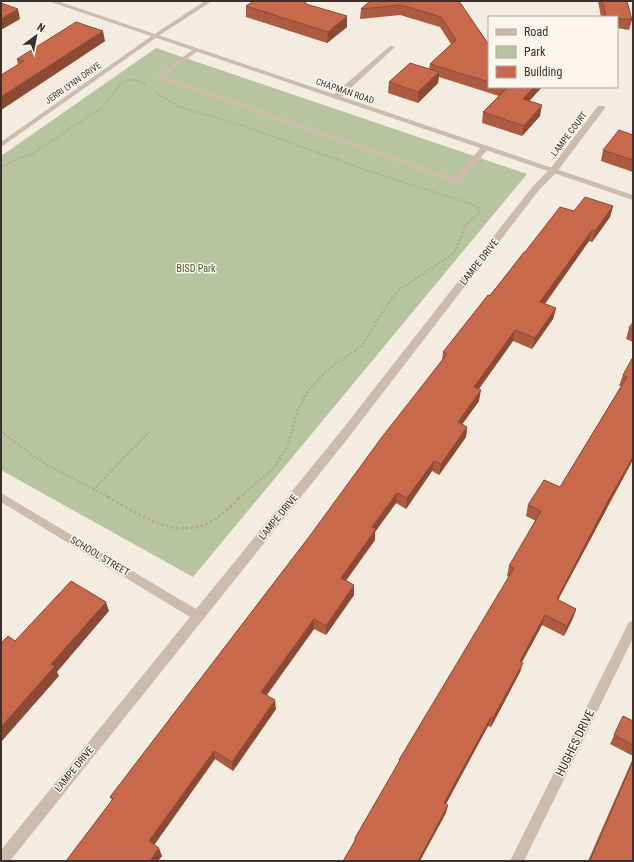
<svg xmlns="http://www.w3.org/2000/svg" width="634" height="862" font-family="'Roboto Condensed',sans-serif">
<rect width="100%" height="100%" fill="#f4ebe1"/>
<path fill="#b8c4a0" d="M 156,48 L 527,174 L 193,577 L 1,470 L 1,156 Z"/>
<g fill="none" stroke-linecap="round" stroke-linejoin="round">
<path stroke="#b9a596" stroke-width="2" stroke-dasharray="1.5 1.5" stroke-linecap="butt" d="M 156,93 L 180,107 L 241,125 L 369,171 L 477,206 L 479,214 L 475,217
M 1,168 L 19,158 L 32,154 L 104,106 L 120,84 L 129,80 L 136,80 L 146,85"/>
<path stroke="#b9a596" stroke-width="2.5" stroke-dasharray="2 2" stroke-linecap="butt" d="M 1,432 L 42,462 L 110,498
M 93,490 L 149,432
M 239,498 L 274,468 L 287,447 L 299,407 L 308,391 L 327,370 L 362,346 L 385,308 L 399,290 L 455,252 L 465,225 L 476,216"/>
<path stroke="#b9a596" stroke-width="3" stroke-dasharray="2.5 2.5" stroke-linecap="butt" d="M 108,497 C 136,512 167,536 200,526 C 216,522 228,508 240,497"/>
<path fill="#cdbbac" fill-rule="evenodd" d="M 194,49 L 199,50 L 164,76 L 455,178 L 482,146 L 485,146 L 489,148 L 459,183 L 456,183 L 157,78 L 157,76 Z"/>
<path fill="#cdbbac" fill-rule="evenodd" d="M 205,1 L 212,1 L 157,37 L 1,147 L 1,142 L 153,35 Z
M 390,46 L 395,47 L 339,99 L 333,99 L 333,95 Z
M 598,106 L 604,106 L 605,108 L 556,173 L 539,190 L 345,442 L 10,861 L 1,861 L 1,850 L 190,617 L 1,502 L 1,493 L 196,609 L 337,436 L 533,186 L 550,169 Z
M 633,621 L 633,638 L 524,861 L 510,861 L 629,622 Z"/>
<path fill="#cdbbac" fill-rule="evenodd" d="M 48,1 L 57,1 L 633,195 L 633,200 Z"/>
</g>
<path fill="#ac5a40" d="M 370,1 L 459,1 L 489,45 L 489,87 L 542,87 L 529,101 L 540,116 L 522,136 L 482,123 L 483,112 L 499,96 L 439,77 L 438,83 L 418,103 L 388,93 L 389,82 L 429,69 L 430,64 L 451,44 L 440,27 L 400,15 L 360,19 L 361,9 Z
M 598,1 L 627,1 L 632,20 L 629,30 L 617,28 L 617,17 L 601,17 Z
M 306,4 L 347,27 L 327,43 L 246,17 L 246,6 Z
M 105,41 L 1,110 L 1,75 L 18,65 L 17,59 Z
M 633,135 L 633,172 L 601,161 L 603,150 Z
M 613,206 L 610,217 L 592,242 L 589,241 L 545,304 L 556,308 L 553,319 L 532,349 L 513,341 L 479,389 L 479,401 L 462,424 L 467,427 L 466,437 L 439,475 L 432,471 L 406,509 L 396,503 L 375,532 L 375,540 L 346,581 L 354,595 L 326,635 L 314,629 L 267,695 L 276,709 L 233,771 L 215,759 L 154,845 L 162,856 L 158,861 L 66,861 L 112,800 L 110,797 L 309,537 L 442,360 L 443,352 L 525,252 L 574,211 Z
M 633,322 L 633,342 L 626,339 L 629,328 Z
M 633,357 L 606,510 L 558,600 L 576,609 L 573,618 L 564,636 L 542,625 L 522,662 L 520,672 L 491,727 L 488,726 L 446,804 L 446,813 L 354,841 L 355,838 L 399,763 L 399,760 L 509,577 L 507,576 L 509,566 L 536,521 L 526,516 L 528,505 L 560,487 L 621,386 L 619,386 L 623,375 Z
M 623,716 L 633,721 L 633,756 L 610,744 Z
M 633,758 L 633,861 L 588,861 Z"/>
<path fill="#8c4a34" d="M 18,9 L 20,19 L 1,30 L 1,19 Z
M 347,16 L 347,27 L 327,43 L 328,32 Z
M 103,31 L 105,41 L 1,110 L 1,97 Z
M 439,72 L 438,83 L 418,103 L 418,92 Z
M 534,87 L 542,87 L 521,110 L 523,99 Z
M 542,105 L 540,116 L 522,136 L 524,126 Z
M 613,206 L 610,217 L 592,242 L 595,231 Z
M 592,230 L 589,241 L 538,313 L 540,302 Z
M 556,308 L 553,319 L 532,349 L 535,338 Z
M 515,330 L 513,341 L 472,398 L 474,387 Z
M 481,390 L 479,401 L 456,433 L 458,422 Z
M 467,427 L 466,437 L 439,475 L 441,464 Z
M 633,457 L 633,460 L 606,510 L 553,609 L 557,599 L 609,499 Z
M 434,461 L 432,471 L 406,509 L 407,498 Z
M 397,493 L 396,503 L 375,532 L 375,540 L 340,588 L 341,578 L 372,527 Z
M 354,585 L 354,595 L 326,635 L 326,626 Z
M 106,602 L 109,611 L 57,672 L 59,676 L 1,742 L 1,727 L 51,664 Z
M 576,609 L 573,618 L 564,636 L 567,626 Z
M 545,615 L 542,625 L 517,671 L 520,661 Z
M 314,619 L 314,629 L 262,701 L 261,692 Z
M 523,663 L 520,672 L 491,727 L 493,718 Z
M 275,700 L 276,709 L 233,771 L 232,762 Z
M 491,717 L 488,726 L 442,811 L 444,803 Z
M 214,751 L 215,759 L 152,848 L 149,841 Z
M 448,805 L 446,813 L 420,861 L 418,861 Z
M 159,848 L 162,856 L 158,861 L 150,861 Z"/>
<path fill="#c8694b" stroke="#8c4a34" d="M 254,1 L 305,1 L 306,4 L 347,16 L 328,32 L 246,6 Z
M 370,1 L 459,1 L 489,45 L 489,82 L 430,64 L 456,40 L 441,17 L 401,5 L 361,9 Z
M 602,1 L 627,1 L 632,20 L 617,18 L 617,17 L 606,16 Z
M 1,3 L 18,9 L 1,19 Z
M 76,22 L 103,31 L 1,97 L 1,75 L 24,61 L 17,59 Z
M 410,63 L 439,72 L 418,92 L 389,82 Z
M 504,87 L 534,87 L 523,99 L 542,105 L 524,126 L 483,112 L 507,88 Z
M 619,130 L 633,135 L 633,160 L 603,150 Z
M 585,197 L 613,206 L 595,231 L 592,230 L 540,302 L 556,308 L 535,338 L 515,330 L 474,387 L 481,390 L 458,422 L 467,427 L 441,464 L 434,461 L 407,498 L 397,493 L 372,527 L 376,529 L 341,578 L 354,585 L 326,626 L 314,619 L 261,692 L 275,700 L 232,762 L 214,751 L 149,841 L 159,848 L 150,861 L 66,861 L 113,799 L 110,797 L 309,537 L 382,437 L 447,354 L 443,352 L 488,295 L 490,296 L 524,252 L 525,252 L 560,207 L 574,211 Z
M 633,322 L 633,329 L 629,328 Z
M 633,357 L 633,457 L 609,499 L 557,599 L 576,609 L 567,626 L 545,615 L 520,661 L 523,663 L 493,718 L 491,717 L 444,803 L 448,805 L 418,861 L 343,861 L 356,839 L 355,838 L 400,760 L 399,760 L 514,568 L 509,566 L 541,511 L 528,505 L 544,480 L 560,487 L 627,377 L 623,375 Z
M 71,581 L 106,602 L 51,664 L 55,666 L 1,727 L 1,643 L 8,636 L 15,641 Z
M 623,716 L 633,721 L 633,745 L 614,735 Z
M 633,761 L 633,861 L 590,861 Z"/>
<g text-anchor="middle" dominant-baseline="central" stroke-width="3" stroke-linejoin="round" paint-order="stroke">
<g font-size="9" fill="#3b302b" stroke="#fbf5ee">
<text transform="translate(73 83) rotate(-35)">JERRI LYNN DRIVE</text>
<text transform="translate(345 91) rotate(19)">CHAPMAN ROAD</text>
<text transform="translate(569 134) rotate(-53)">LAMPE COURT</text>
</g>
<g font-size="10" fill="#3b302b" stroke="#fbf5ee">
<text transform="translate(479 262) rotate(-52)">LAMPE DRIVE</text>
<text transform="translate(278 517) rotate(-51)">LAMPE DRIVE</text>
<text transform="translate(100 556) rotate(31)">SCHOOL STREET</text>
<text transform="translate(74 769) rotate(-51)">LAMPE DRIVE</text>
</g>
<g font-size="10" fill="#4a5a2e" stroke="#fbf5ee">
<text x="196" y="268">BISD Park</text>
</g>
<g font-size="12" fill="#3b302b" stroke="#fbf5ee">
<text transform="translate(575 743) rotate(-64)">HUGHES DRIVE</text>
</g>
</g>
<rect width="634" height="862" fill="none" stroke="#3b302b" stroke-width="4"/>
<rect x="488" y="16" width="130" height="72" fill="#fbf5ee" stroke="#aea6a0"/>
<rect x="496" y="29" width="20" height="6" fill="#cdbbac" stroke="#aea6a0"/>
<text x="524" y="36" font-size="12" fill="#3b302b">Road</text>
<rect x="496" y="46" width="20" height="12" fill="#b8c4a0" stroke="#aea6a0"/>
<text x="524" y="56" font-size="12" fill="#3b302b">Park</text>
<rect x="496" y="66" width="20" height="12" fill="#c8694b" stroke="#aea6a0"/>
<text x="524" y="76" font-size="12" fill="#3b302b">Building</text>
<g transform="translate(36 36) rotate(32)" stroke="#fbf5ee" stroke-width="3" paint-order="stroke">
<path d="M0-3L7 15L0 10L-7 15Z" fill="#3b302b"/>
<text y="-6" font-size="11" font-weight="bold" text-anchor="middle" fill="#3b302b">N</text>
</g>
</svg>
